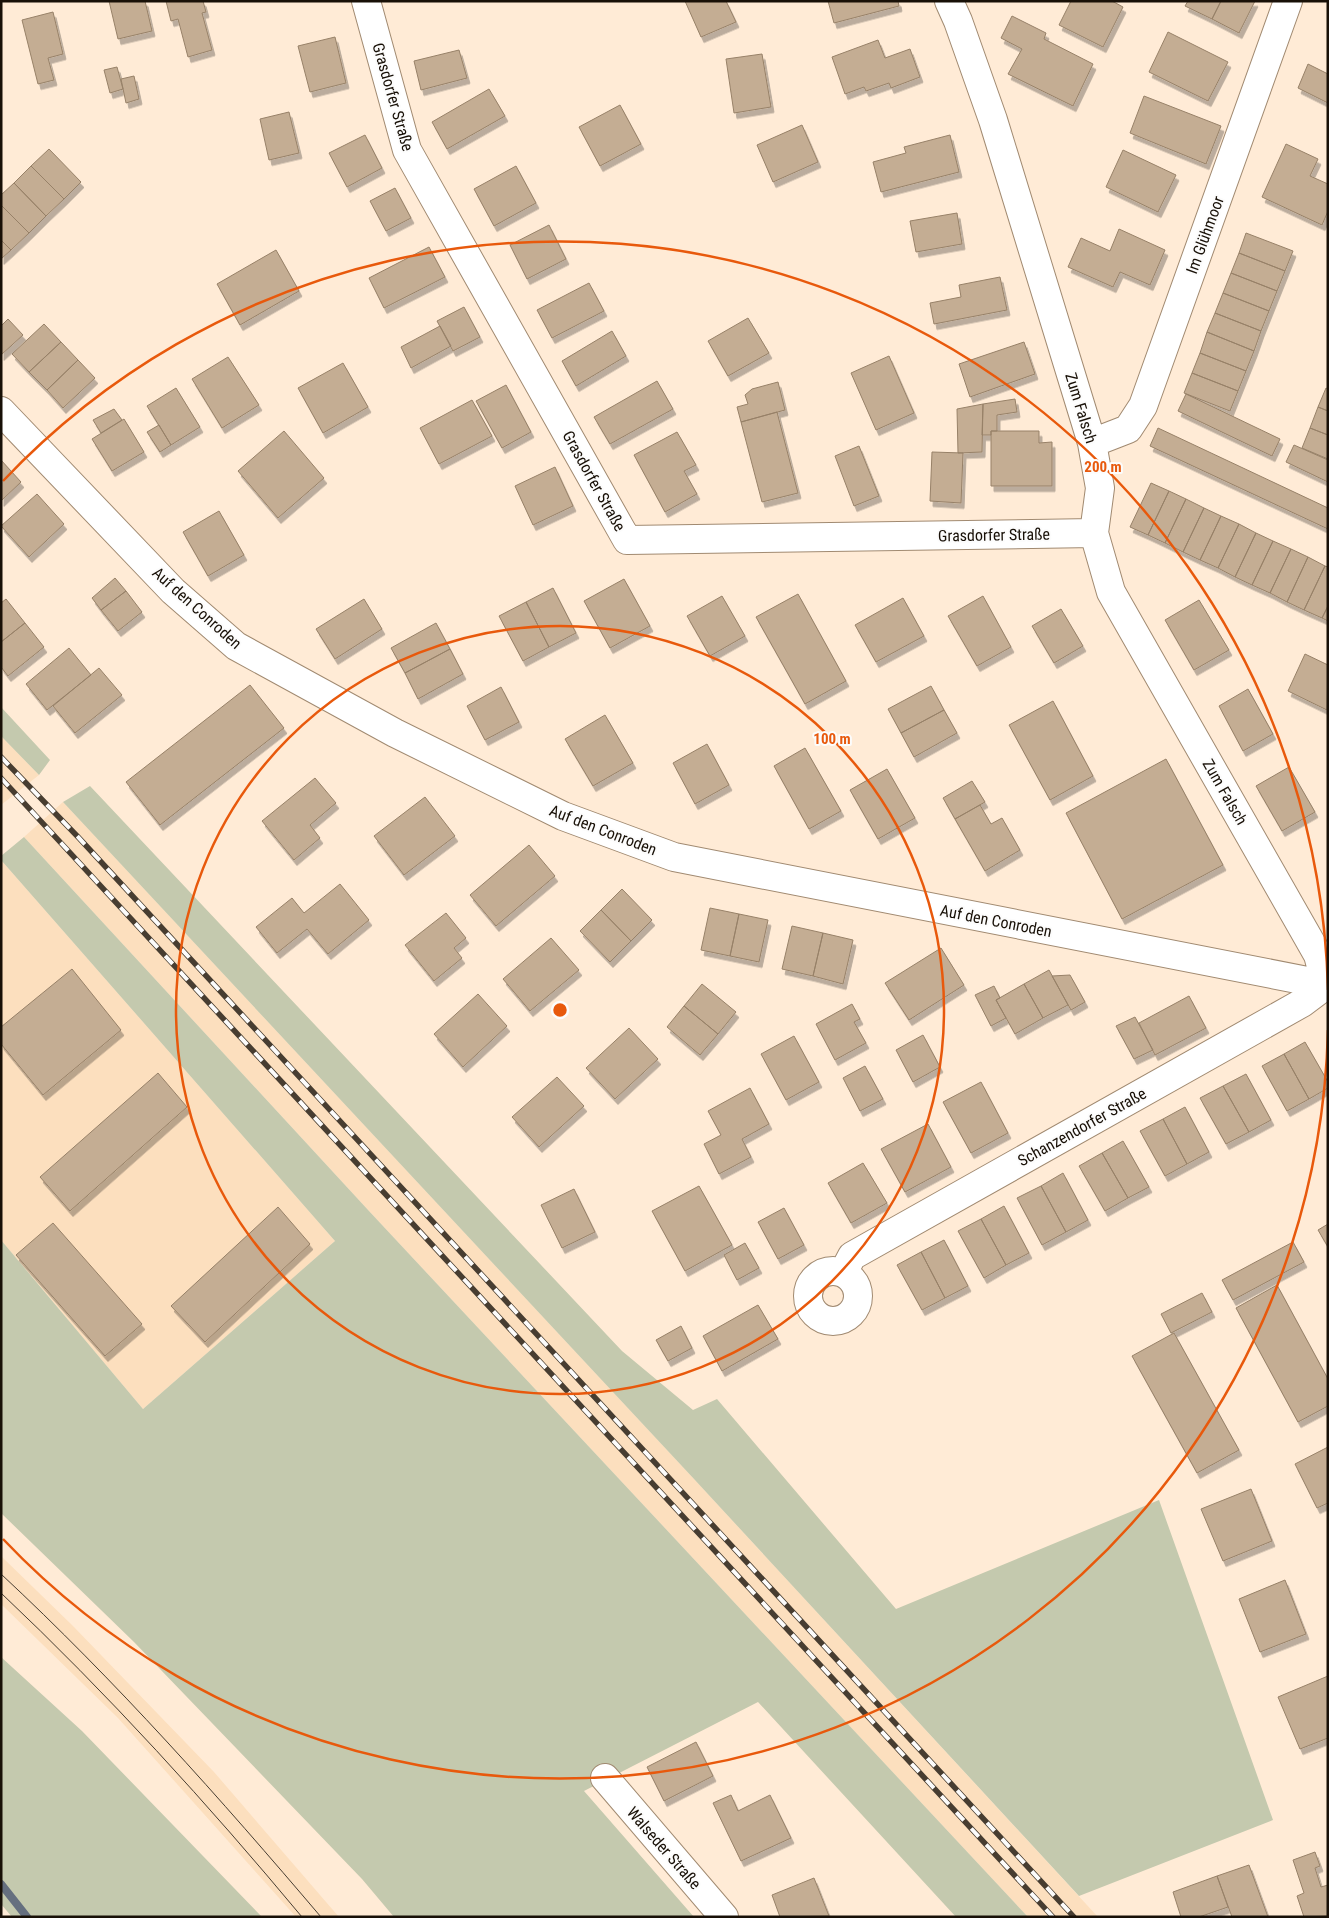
<svg xmlns="http://www.w3.org/2000/svg" width="1329" height="1918" font-family="'Roboto Condensed',sans-serif">
<defs>
<filter id="shadow"><feDropShadow dx="3" dy="5.5" stdDeviation="0" flood-color="#0004"/></filter>
</defs>
<rect width="100%" height="100%" fill="#ffebd6"/>
<path fill="#fcdfbe" d="M 1,736 L 39,775 L 1,805 Z
M 63,802 L 694,1479 L 1098,1917 L 1028,1917 L 369,1211 L 24,837 Z
M 1,860 L 335,1241 L 143,1409 L 1,1240 Z
M 1,1556 L 73,1626 L 214,1772 L 339,1917 L 296,1917 L 118,1718 L 1,1604 Z"/>
<path fill="#c4c9ae" d="M 1,707 L 50,760 L 39,775 L 1,736 Z
M 90,786 L 622,1351 L 693,1410 L 717,1399 L 896,1609 L 1159,1500 L 1273,1820 L 1079,1896 L 694,1479 L 63,802 Z
M 24,837 L 369,1211 L 1028,1917 L 956,1917 L 758,1702 L 584,1791 L 694,1917 L 394,1917 L 362,1879 L 134,1642 L 1,1513 L 1,1240 L 143,1409 L 335,1241 L 1,860 L 1,856 Z
M 1,1657 L 82,1731 L 262,1917 L 12,1917 L 1,1904 Z"/>
<g fill="none" stroke-linecap="round" stroke-linejoin="round">
<path stroke="#656f7f" stroke-width="8" d="M 1,1884 L 27,1917"/>
</g>
<path fill="#c4ad93" stroke="#978168" filter="url(#shadow)" d="M 109,1 L 145,1 L 152,31 L 118,39 Z
M 166,1 L 203,1 L 206,12 L 202,13 L 212,50 L 188,57 L 178,19 L 171,21 Z
M 685,1 L 726,1 L 736,22 L 701,37 Z
M 828,1 L 898,1 L 899,6 L 834,23 Z
M 1071,1 L 1112,1 L 1123,7 L 1103,47 L 1059,25 Z
M 1188,1 L 1221,1 L 1212,19 L 1185,6 Z
M 1221,1 L 1255,1 L 1239,33 L 1212,19 Z
M 53,12 L 63,54 L 48,58 L 54,80 L 38,84 L 22,20 Z
M 1012,16 L 1046,33 L 1044,39 L 1093,64 L 1073,106 L 1008,74 L 1022,49 L 1001,38 Z
M 1168,32 L 1228,62 L 1208,101 L 1149,72 Z
M 335,37 L 346,83 L 310,92 L 298,46 Z
M 878,40 L 885,58 L 910,49 L 920,77 L 891,88 L 889,83 L 866,91 L 864,87 L 845,94 L 832,57 Z
M 459,50 L 467,78 L 421,90 L 414,61 Z
M 762,54 L 771,107 L 734,113 L 726,59 Z
M 1308,64 L 1328,74 L 1328,103 L 1298,88 Z
M 117,67 L 123,89 L 110,93 L 104,70 Z
M 134,76 L 139,99 L 126,103 L 121,79 Z
M 489,89 L 505,116 L 447,149 L 432,122 Z
M 1144,96 L 1221,126 L 1206,164 L 1130,133 Z
M 620,105 L 641,144 L 600,166 L 579,127 Z
M 289,112 L 299,153 L 269,160 L 260,119 Z
M 802,125 L 818,162 L 773,182 L 757,145 Z
M 365,135 L 382,168 L 347,187 L 329,153 Z
M 950,135 L 959,172 L 881,192 L 873,162 L 906,153 L 904,147 Z
M 1286,144 L 1318,159 L 1310,176 L 1328,184 L 1328,211 L 1322,225 L 1262,197 Z
M 49,149 L 81,182 L 64,199 L 31,166 Z
M 1123,150 L 1176,175 L 1158,212 L 1106,187 Z
M 31,166 L 64,199 L 46,216 L 14,183 Z
M 516,166 L 536,203 L 494,226 L 474,189 Z
M 14,183 L 46,216 L 29,233 L 1,205 L 1,195 Z
M 395,188 L 411,218 L 386,231 L 370,201 Z
M 1,205 L 29,233 L 11,250 L 1,240 Z
M 957,213 L 962,244 L 916,252 L 910,221 Z
M 549,225 L 566,259 L 527,279 L 510,245 Z
M 1119,229 L 1165,250 L 1150,285 L 1120,272 L 1113,287 L 1068,267 L 1081,238 L 1110,251 Z
M 1246,233 L 1293,251 L 1285,271 L 1239,253 Z
M 1,240 L 11,250 L 1,259 Z
M 429,247 L 445,277 L 384,308 L 369,278 Z
M 276,250 L 299,291 L 240,325 L 217,284 Z
M 1239,253 L 1285,271 L 1277,291 L 1231,273 Z
M 1231,273 L 1277,291 L 1269,311 L 1223,293 Z
M 1000,277 L 1007,310 L 934,324 L 930,303 L 961,297 L 959,285 Z
M 589,283 L 604,311 L 552,338 L 537,310 Z
M 1223,293 L 1269,311 L 1261,331 L 1215,313 Z
M 464,307 L 480,337 L 453,351 L 437,321 Z
M 1215,313 L 1261,331 L 1254,351 L 1207,332 Z
M 748,318 L 769,353 L 728,376 L 708,341 Z
M 8,319 L 23,335 L 1,355 L 1,326 Z
M 44,324 L 61,342 L 29,372 L 12,354 Z
M 440,326 L 451,346 L 411,368 L 401,347 Z
M 612,331 L 626,356 L 576,386 L 562,361 Z
M 1207,332 L 1254,351 L 1246,371 L 1200,353 Z
M 61,342 L 78,360 L 47,390 L 29,372 Z
M 1024,342 L 1035,374 L 970,397 L 959,364 Z
M 1200,353 L 1246,371 L 1238,391 L 1192,373 Z
M 889,356 L 914,413 L 876,430 L 851,373 Z
M 228,357 L 259,405 L 222,428 L 192,379 Z
M 78,360 L 95,378 L 63,408 L 47,390 Z
M 343,363 L 368,407 L 323,433 L 298,388 Z
M 1192,373 L 1238,391 L 1230,411 L 1184,393 Z
M 657,381 L 673,409 L 610,444 L 594,417 Z
M 778,382 L 785,410 L 741,422 L 737,407 L 748,404 L 745,395 L 752,389 Z
M 506,385 L 531,432 L 502,448 L 476,401 Z
M 176,388 L 200,427 L 171,445 L 147,406 Z
M 1326,388 L 1328,389 L 1328,411 L 1318,407 Z
M 1186,394 L 1280,439 L 1272,456 L 1178,411 Z
M 1015,399 L 1017,412 L 997,415 L 997,431 L 991,431 L 991,435 L 982,435 L 983,404 Z
M 472,400 L 492,436 L 439,464 L 420,428 Z
M 983,404 L 982,452 L 958,453 L 957,409 Z
M 1318,407 L 1328,411 L 1328,435 L 1310,428 Z
M 114,409 L 122,420 L 101,433 L 93,420 Z
M 777,412 L 798,493 L 762,502 L 741,422 Z
M 124,419 L 144,452 L 112,471 L 92,439 Z
M 159,425 L 171,445 L 160,452 L 147,432 Z
M 1158,428 L 1328,508 L 1328,529 L 1150,446 Z
M 1310,428 L 1328,435 L 1328,459 L 1302,448 Z
M 284,431 L 324,478 L 278,518 L 238,471 Z
M 991,431 L 1039,431 L 1039,443 L 1052,442 L 1052,486 L 991,486 Z
M 677,432 L 696,465 L 684,471 L 697,494 L 665,512 L 634,455 Z
M 1294,445 L 1328,460 L 1328,482 L 1286,462 Z
M 859,446 L 879,496 L 854,506 L 835,456 Z
M 932,452 L 963,453 L 961,503 L 930,501 Z
M 1,460 L 21,482 L 1,501 Z
M 555,467 L 573,506 L 533,525 L 515,486 Z
M 1151,483 L 1169,491 L 1148,535 L 1130,527 Z
M 1169,491 L 1186,499 L 1165,543 L 1148,535 Z
M 37,494 L 64,524 L 29,557 L 1,526 Z
M 1186,499 L 1204,508 L 1183,552 L 1165,543 Z
M 1204,508 L 1221,516 L 1200,560 L 1183,552 Z
M 219,511 L 244,555 L 208,576 L 183,532 Z
M 1221,516 L 1239,524 L 1218,568 L 1200,560 Z
M 1239,524 L 1256,533 L 1235,577 L 1218,568 Z
M 1256,533 L 1273,541 L 1252,585 L 1235,577 Z
M 1273,541 L 1291,549 L 1270,593 L 1252,585 Z
M 1291,549 L 1308,557 L 1287,602 L 1270,593 Z
M 1308,557 L 1325,566 L 1304,610 L 1287,602 Z
M 1325,566 L 1328,567 L 1328,606 L 1322,618 L 1304,610 Z
M 115,578 L 126,591 L 101,610 L 92,598 Z
M 624,579 L 650,626 L 610,648 L 584,601 Z
M 553,588 L 576,633 L 549,647 L 526,602 Z
M 126,591 L 142,612 L 118,631 L 101,610 Z
M 798,594 L 846,681 L 805,704 L 756,617 Z
M 722,596 L 745,636 L 710,656 L 687,616 Z
M 983,596 L 1011,647 L 977,666 L 948,616 Z
M 903,598 L 924,636 L 876,662 L 855,625 Z
M 6,599 L 25,623 L 1,642 L 1,603 Z
M 364,599 L 382,629 L 335,659 L 316,629 Z
M 1199,600 L 1229,650 L 1194,670 L 1165,620 Z
M 526,602 L 549,647 L 523,661 L 499,616 Z
M 1328,606 L 1328,621 L 1322,618 Z
M 1061,609 L 1083,646 L 1054,663 L 1032,626 Z
M 25,623 L 44,647 L 8,676 L 1,667 L 1,642 Z
M 436,623 L 450,649 L 405,673 L 391,648 Z
M 69,648 L 91,675 L 47,710 L 26,684 Z
M 450,649 L 463,674 L 418,699 L 405,673 Z
M 1305,654 L 1328,665 L 1327,710 L 1288,691 Z
M 99,668 L 122,695 L 75,733 L 53,706 Z
M 250,685 L 284,728 L 160,825 L 126,782 Z
M 931,686 L 944,710 L 901,733 L 888,709 Z
M 501,687 L 519,722 L 485,740 L 467,706 Z
M 1248,689 L 1273,734 L 1243,751 L 1219,706 Z
M 1053,701 L 1093,776 L 1050,800 L 1009,725 Z
M 944,710 L 957,733 L 914,757 L 901,733 Z
M 605,715 L 633,763 L 593,786 L 565,739 Z
M 707,744 L 729,785 L 695,804 L 673,763 Z
M 805,748 L 841,811 L 809,829 L 774,766 Z
M 1166,759 L 1223,865 L 1122,919 L 1066,813 Z
M 1289,767 L 1315,812 L 1282,831 L 1256,786 Z
M 887,769 L 915,818 L 878,839 L 850,790 Z
M 315,778 L 336,803 L 310,825 L 320,838 L 294,860 L 262,821 Z
M 972,781 L 985,802 L 955,819 L 943,798 Z
M 425,797 L 455,836 L 404,875 L 374,836 Z
M 980,805 L 991,824 L 1002,818 L 1020,850 L 985,871 L 955,819 Z
M 529,845 L 555,876 L 496,926 L 470,895 Z
M 340,884 L 369,920 L 328,954 L 307,929 L 277,953 L 256,927 L 292,898 L 304,913 Z
M 622,889 L 652,920 L 631,941 L 601,910 Z
M 710,908 L 739,914 L 730,956 L 701,950 Z
M 601,910 L 631,941 L 610,962 L 580,931 Z
M 446,913 L 466,938 L 454,948 L 462,958 L 434,981 L 405,945 Z
M 739,914 L 768,920 L 759,962 L 730,956 Z
M 792,926 L 823,933 L 813,976 L 782,969 Z
M 823,933 L 853,940 L 843,984 L 813,976 Z
M 551,938 L 579,970 L 530,1011 L 503,979 Z
M 941,948 L 964,985 L 909,1020 L 885,983 Z
M 72,969 L 121,1030 L 43,1095 L 1,1044 L 1,1027 Z
M 1049,970 L 1068,1005 L 1043,1018 L 1024,984 Z
M 1070,975 L 1085,1002 L 1071,1010 L 1052,976 Z
M 702,984 L 736,1012 L 718,1034 L 684,1006 Z
M 1024,984 L 1043,1018 L 1015,1034 L 996,1000 Z
M 994,986 L 1000,998 L 996,1000 L 1006,1018 L 991,1026 L 975,995 Z
M 478,994 L 507,1026 L 463,1067 L 434,1034 Z
M 1189,996 L 1206,1028 L 1155,1055 L 1139,1023 Z
M 852,1004 L 860,1019 L 854,1022 L 866,1043 L 835,1060 L 816,1024 Z
M 684,1006 L 718,1034 L 700,1055 L 667,1027 Z
M 1135,1017 L 1153,1050 L 1134,1059 L 1116,1026 Z
M 629,1028 L 658,1059 L 615,1099 L 586,1068 Z
M 923,1035 L 940,1067 L 913,1082 L 896,1050 Z
M 794,1036 L 819,1082 L 786,1100 L 761,1054 Z
M 1305,1042 L 1328,1082 L 1328,1088 L 1309,1099 L 1284,1054 Z
M 1284,1054 L 1309,1099 L 1287,1111 L 1262,1066 Z
M 865,1066 L 883,1099 L 860,1111 L 843,1078 Z
M 158,1073 L 187,1107 L 70,1211 L 40,1177 Z
M 1246,1074 L 1271,1120 L 1249,1132 L 1223,1086 Z
M 557,1077 L 584,1106 L 539,1147 L 512,1117 Z
M 981,1082 L 1008,1133 L 971,1153 L 943,1102 Z
M 1223,1086 L 1249,1132 L 1226,1144 L 1200,1098 Z
M 750,1088 L 769,1124 L 742,1139 L 751,1157 L 719,1174 L 704,1144 L 721,1135 L 708,1111 Z
M 1185,1107 L 1209,1152 L 1187,1164 L 1163,1119 Z
M 1163,1119 L 1187,1164 L 1165,1176 L 1140,1131 Z
M 928,1124 L 951,1167 L 905,1192 L 881,1149 Z
M 1123,1141 L 1149,1187 L 1128,1198 L 1102,1153 Z
M 1102,1153 L 1128,1198 L 1105,1211 L 1079,1166 Z
M 863,1163 L 887,1203 L 851,1223 L 828,1183 Z
M 1063,1173 L 1088,1220 L 1066,1232 L 1041,1186 Z
M 699,1186 L 732,1245 L 685,1271 L 652,1211 Z
M 1041,1186 L 1066,1232 L 1042,1245 L 1017,1198 Z
M 574,1189 L 595,1232 L 562,1248 L 541,1205 Z
M 1004,1206 L 1029,1253 L 1006,1265 L 981,1219 Z
M 278,1207 L 310,1244 L 205,1342 L 171,1306 Z
M 784,1208 L 804,1245 L 778,1259 L 758,1222 Z
M 981,1219 L 1006,1265 L 984,1278 L 958,1231 Z
M 53,1223 L 142,1324 L 105,1356 L 16,1255 Z
M 1328,1224 L 1328,1247 L 1318,1230 Z
M 944,1240 L 968,1286 L 945,1298 L 921,1252 Z
M 1293,1242 L 1304,1262 L 1233,1300 L 1222,1280 Z
M 745,1243 L 759,1268 L 737,1280 L 724,1255 Z
M 921,1252 L 945,1298 L 922,1310 L 897,1265 Z
M 1277,1285 L 1328,1379 L 1328,1406 L 1298,1422 L 1236,1308 Z
M 1202,1293 L 1212,1312 L 1171,1333 L 1161,1314 Z
M 758,1305 L 778,1339 L 722,1371 L 703,1336 Z
M 681,1326 L 692,1348 L 668,1361 L 656,1340 Z
M 1174,1333 L 1239,1450 L 1197,1473 L 1132,1356 Z
M 1328,1447 L 1328,1503 L 1317,1508 L 1295,1464 Z
M 1251,1489 L 1272,1541 L 1223,1561 L 1201,1509 Z
M 1285,1580 L 1306,1634 L 1260,1652 L 1239,1599 Z
M 1328,1676 L 1328,1738 L 1300,1749 L 1278,1697 Z
M 696,1742 L 713,1776 L 664,1801 L 647,1767 Z
M 731,1795 L 738,1811 L 770,1795 L 791,1838 L 741,1861 L 713,1803 Z
M 1315,1852 L 1320,1866 L 1315,1868 L 1321,1887 L 1328,1885 L 1328,1916 L 1304,1917 L 1297,1896 L 1304,1893 L 1293,1860 Z
M 1249,1865 L 1268,1917 L 1232,1917 L 1217,1876 Z
M 1217,1876 L 1228,1907 L 1199,1917 L 1181,1917 L 1173,1892 Z
M 814,1878 L 829,1916 L 780,1917 L 772,1895 Z"/>
<g fill="none" stroke-linecap="round" stroke-linejoin="round">
<g stroke="#a18a71" stroke-width="30">
<path id="minor" d="M 366,1 L 407,150 L 627,540 L 1094,533
M 949,1 L 958,21 L 993,120 L 1092,443 L 1100,488 L 1094,533 L 1111,592 L 1318,955 L 1326,985
M 1,411 L 173,591 L 236,646 L 395,733 L 563,816 L 674,857 L 1328,985
M 1092,443 L 1128,429 L 1143,406 L 1288,1
M808 1296a25 25 0 1 1 50 0a25 25 0 1 1-50 0Z
M 843,1273 L 852,1256 L 1302,1003 L 1326,985
M 605,1778 L 724,1917"/>
</g>
<use href="#minor" stroke="#fff" stroke-width="28"/>
<path stroke="#473d31" stroke-width="1" d="M 1,1574 C 116,1681 220,1798 321,1917
M 1,1593 C 108,1694 208,1804 302,1917"/>
<g stroke="#473d31" stroke-width="5.5">
<path id="rail" d="M 1,757 L 79,838 L 1074,1917
M 1,778 L 1053,1917"/>
</g>
<use href="#rail" stroke="#fcfcfc" stroke-width="4" stroke-dasharray="11" stroke-linecap="butt"/>
</g>
<g fill="none" stroke="#e8590c" stroke-width="2.5">
<circle cx="560" cy="1010" r="384"/>
<path d="M1328 1030A768 768 0 0 1 3 1539M3 481A768 768 0 0 1 1328 990"/>
</g>
<g text-anchor="middle" dominant-baseline="central" stroke-width="4" stroke-linejoin="round" paint-order="stroke">
<g font-size="16" fill="#181007" stroke="#fcfcfc">
<text transform="translate(393 97) rotate(74)">Grasdorfer Straße</text>
<text transform="translate(1205 235) rotate(-70)">Im Glühmoor</text>
<text transform="translate(1081 408) rotate(73)">Zum Falsch</text>
<text transform="translate(594 481) rotate(61)">Grasdorfer Straße</text>
<text transform="translate(994 535) rotate(-1)">Grasdorfer Straße</text>
<text transform="translate(197 608) rotate(42)">Auf den Conroden</text>
<text transform="translate(1225 792) rotate(60)">Zum Falsch</text>
<text transform="translate(603 830) rotate(21)">Auf den Conroden</text>
<text transform="translate(996 921) rotate(11)">Auf den Conroden</text>
<text transform="translate(1082 1127) rotate(-29)">Schanzendorfer Straße</text>
<text transform="translate(664 1848) rotate(49)">Walseder Straße</text>
</g>
</g>
<circle cx="560" cy="1010" r="8" fill="#e8590c" stroke="#fcfcfc" stroke-width="2.5"/>
<g font-size="15" text-anchor="middle" font-weight="bold" fill="#e8590c" stroke="#fcfcfc" stroke-width="4" stroke-linejoin="round" paint-order="stroke">
<text x="1103" y="472">200 m</text>
<text x="832" y="744">100 m</text>
</g>
<rect width="1329" height="1918" fill="none" stroke="#181007" stroke-width="5"/>
</svg>
